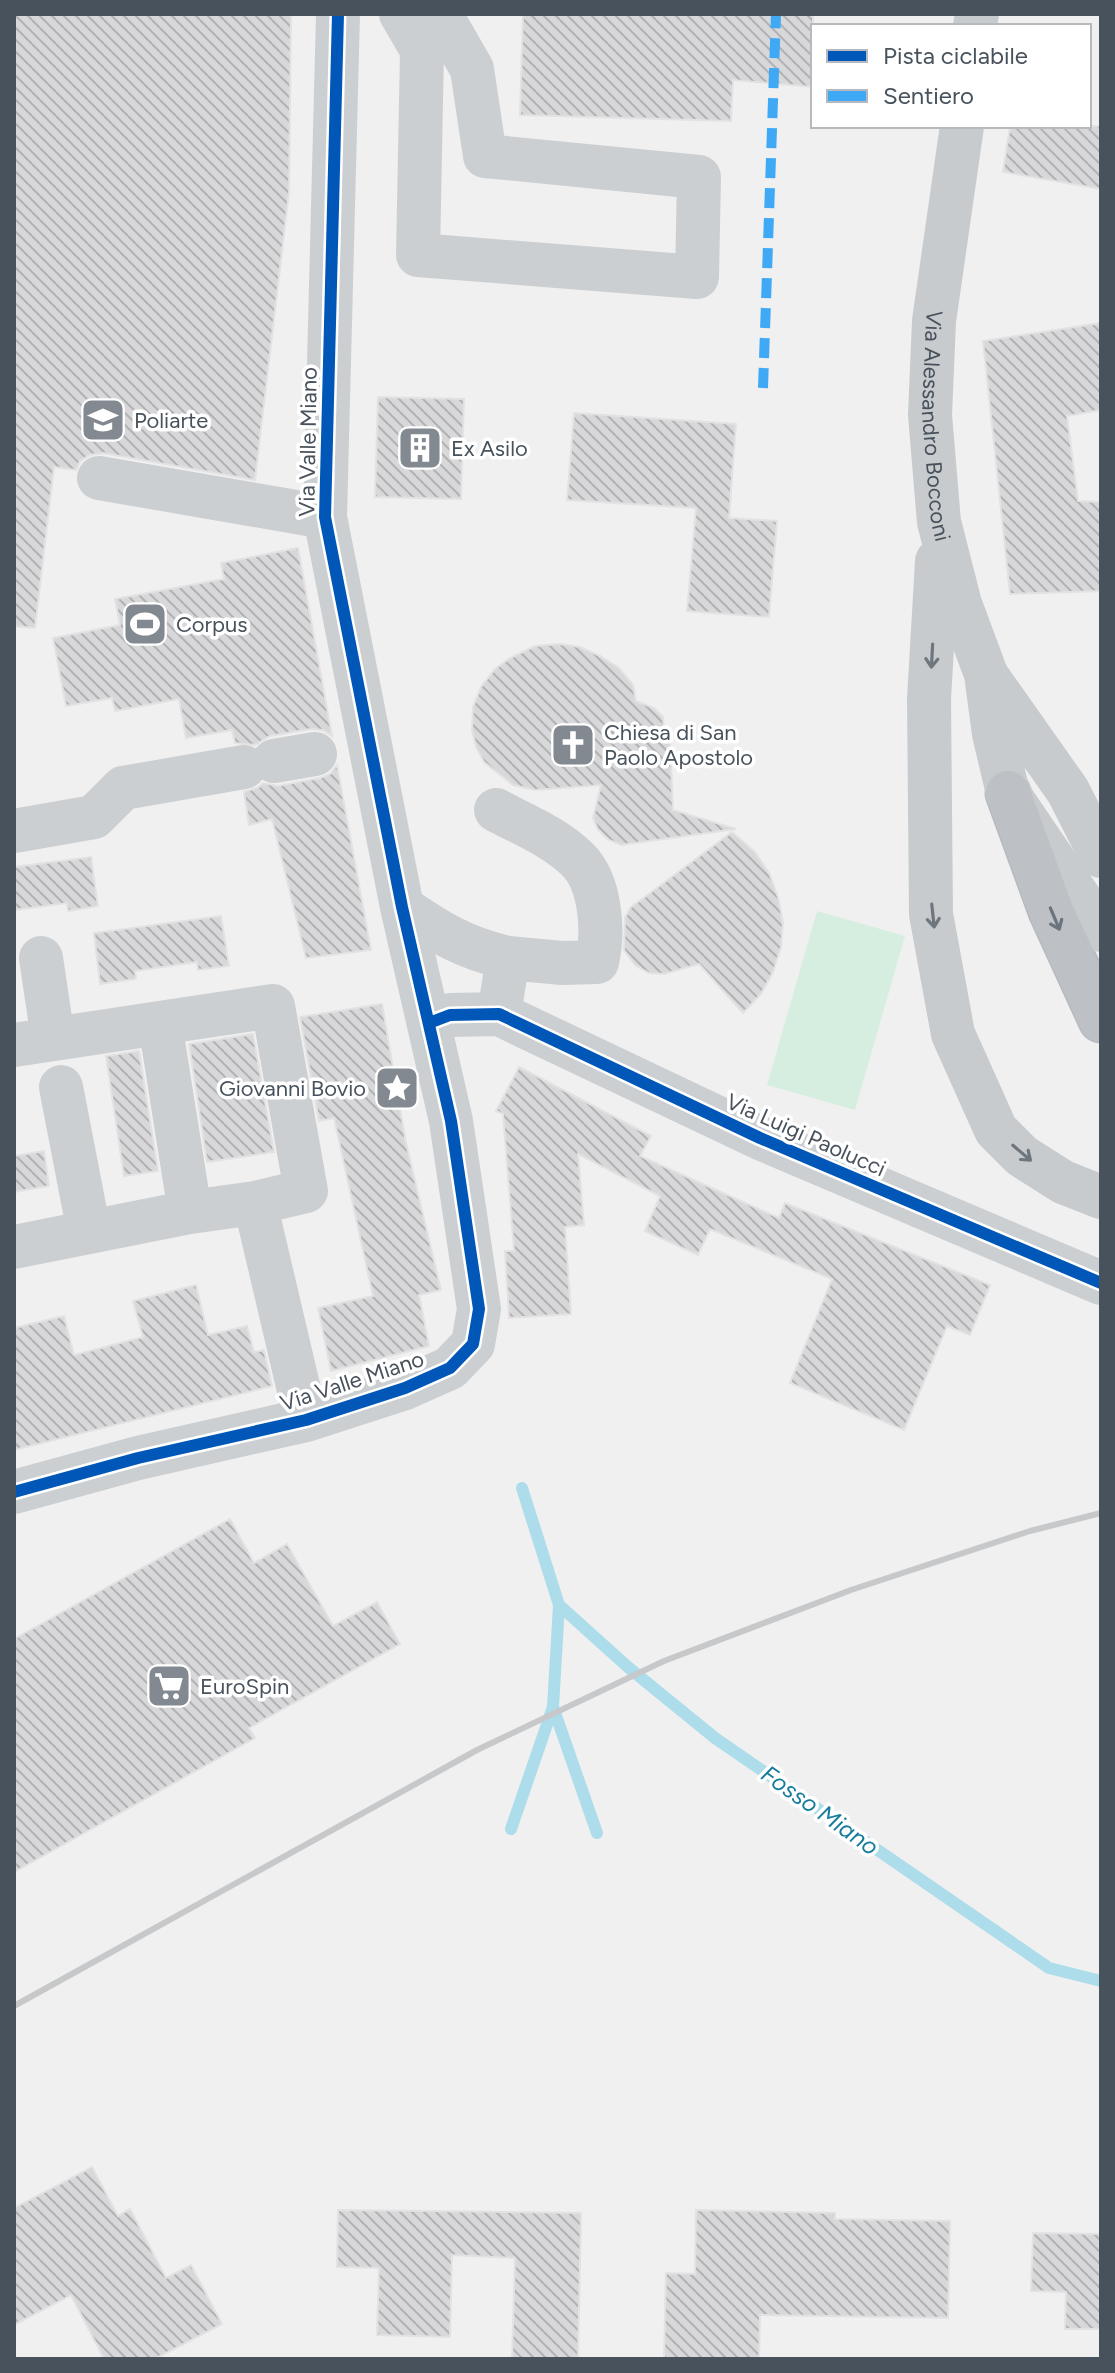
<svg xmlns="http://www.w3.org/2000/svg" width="1115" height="2373" font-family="Figtree,sans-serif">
<defs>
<pattern id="building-back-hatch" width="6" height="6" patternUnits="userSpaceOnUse" patternTransform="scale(2)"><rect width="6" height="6" fill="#d8d8da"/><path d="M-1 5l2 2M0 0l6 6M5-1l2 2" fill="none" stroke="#b1b2b4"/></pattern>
</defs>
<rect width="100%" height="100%" fill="#f1f0f0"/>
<path fill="#d6eee0" d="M 817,911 L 905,936 L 855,1110 L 767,1085 Z"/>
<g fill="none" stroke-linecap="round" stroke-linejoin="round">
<path stroke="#addcea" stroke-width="12" d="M 559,1605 L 629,1668 L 715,1738 L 1049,1968 L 1101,1981
M 553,1707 L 597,1833
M 511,1829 L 553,1707 L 559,1605 L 522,1488"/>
</g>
<path fill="url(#building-back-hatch)" stroke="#e2e2e3" stroke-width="2" d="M 14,14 L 291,14 L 289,192 L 255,480 L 103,453 L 90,455 L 80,461 L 76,470 L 54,467 L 35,628 L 14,626 Z
M 523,14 L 813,14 L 813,87 L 733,80 L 731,121 L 520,115 Z
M 1010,126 L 1101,126 L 1101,189 L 1003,172 Z
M 1101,323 L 1101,410 L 1067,416 L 1078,501 L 1101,502 L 1101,591 L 1010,594 L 983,341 Z
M 378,397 L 464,399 L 461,499 L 375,497 Z
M 574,413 L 736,424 L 729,518 L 777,521 L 769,617 L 687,611 L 696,508 L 567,500 Z
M 298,548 L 332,736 L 323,730 L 311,729 L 270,736 L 255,745 L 235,743 L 232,730 L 186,738 L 179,699 L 115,711 L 112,698 L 66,706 L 53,638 L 120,625 L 115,599 L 224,579 L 221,563 Z
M 560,644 L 580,647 L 600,656 L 619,668 L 633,685 L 636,701 L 654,708 L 663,717 L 665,741 L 670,740 L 673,810 L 736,829 L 621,845 L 609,840 L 598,830 L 593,818 L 601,785 L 535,790 L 513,785 L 484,762 L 476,747 L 472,730 L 473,707 L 481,687 L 495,669 L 510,658 L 535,646 Z
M 337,765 L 371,950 L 306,958 L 272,819 L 249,825 L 244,792 L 259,787 L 263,783 L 278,786 L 320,778 L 330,774 Z
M 732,832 L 755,852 L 769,873 L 778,897 L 783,922 L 781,947 L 773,972 L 761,994 L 743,1013 L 699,964 L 664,974 L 649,973 L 635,965 L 624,950 L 625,918 L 630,908 Z
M 91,857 L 98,906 L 68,911 L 67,903 L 14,910 L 14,867 Z
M 221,916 L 229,966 L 198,970 L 197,962 L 135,971 L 136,979 L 100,984 L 94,933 Z
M 382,1004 L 406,1143 L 441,1290 L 419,1295 L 429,1346 L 331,1371 L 318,1308 L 373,1296 L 334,1118 L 319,1121 L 300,1017 Z
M 253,1034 L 274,1152 L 207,1162 L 189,1044 Z
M 139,1051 L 158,1171 L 124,1176 L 106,1056 Z
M 519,1067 L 651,1136 L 640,1156 L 779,1218 L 785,1203 L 990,1285 L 970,1335 L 947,1326 L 904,1430 L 790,1383 L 832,1279 L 710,1229 L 698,1255 L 645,1231 L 660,1196 L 578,1154 L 584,1225 L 565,1227 L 571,1314 L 509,1318 L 505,1251 L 514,1251 L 503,1114 L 496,1111 Z
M 44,1151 L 49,1186 L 14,1192 L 14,1156 Z
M 196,1285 L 208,1335 L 247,1326 L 254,1352 L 264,1350 L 272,1386 L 14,1450 L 14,1328 L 64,1316 L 74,1355 L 143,1337 L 133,1301 Z
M 230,1519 L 254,1563 L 287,1544 L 333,1626 L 377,1602 L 400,1644 L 249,1728 L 255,1738 L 14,1872 L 14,1639 Z
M 92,2167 L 118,2216 L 130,2209 L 166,2278 L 191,2265 L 222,2324 L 155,2359 L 104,2359 L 71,2295 L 14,2325 L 14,2208 Z
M 338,2210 L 581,2213 L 578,2359 L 512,2359 L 515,2258 L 452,2255 L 450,2337 L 377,2335 L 379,2268 L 337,2267 Z
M 696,2210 L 835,2213 L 835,2219 L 950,2221 L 948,2318 L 760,2315 L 759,2359 L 664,2359 L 666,2273 L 695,2274 Z
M 1033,2233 L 1101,2234 L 1101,2329 L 1065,2329 L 1066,2292 L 1031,2291 Z"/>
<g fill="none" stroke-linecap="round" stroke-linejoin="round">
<g stroke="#b6babf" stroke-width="47">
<path id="highway" d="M 1008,793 L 1051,911 L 1101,1020"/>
</g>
<path stroke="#cccfd1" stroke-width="44" d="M 401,14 L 422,50 L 418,255 L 697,277 L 699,177 L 485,156 L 472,69 L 449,29 L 406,14
M 99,478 L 325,517
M 274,761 L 315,754
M 496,810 C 524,825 555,837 578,860 C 601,883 604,932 597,962 L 562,963 L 508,958 L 499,1014
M 14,831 L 94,817 L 123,788 L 244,767
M 402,907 C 438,932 464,948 508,958
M 41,958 L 53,1039
M 429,1023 L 450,1015 L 499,1014 L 760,1138 L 1101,1283
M 163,1042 L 190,1212
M 14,1045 L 273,1006 L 306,1191 L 255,1203
M 61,1087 L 89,1232
M 14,1247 L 190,1212 L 255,1203 L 306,1420
M 14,1492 L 138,1458 L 306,1420 L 405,1388 L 450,1368 L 473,1344 L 479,1309 L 451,1121 L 402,907 L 325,517 L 338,14"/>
<g stroke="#c8cbce" stroke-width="44">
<path d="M 975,26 L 977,14"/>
<path id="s1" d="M 962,126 L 934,321 L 930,415 L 939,522 L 960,604 L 986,674 L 994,734 L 1008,793 L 1101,930"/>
<path d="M 937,561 L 929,699 L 931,914 L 953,1034 L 996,1130 L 1022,1156 L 1063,1182 L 1101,1197"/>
<path d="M 989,679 L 1068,791 L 1101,856"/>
</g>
<use href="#highway" stroke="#bdc1c6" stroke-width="44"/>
<path stroke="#c6c8ca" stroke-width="6" d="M 14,2006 L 477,1750 L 664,1661 L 851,1590 L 1030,1531 L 1101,1513"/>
<path stroke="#3fa9f5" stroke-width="10" stroke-dasharray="20 10" stroke-linecap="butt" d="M 763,388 L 776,14"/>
<g stroke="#fff" stroke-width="17">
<path id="cycleway" d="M 429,1023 L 450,1015 L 499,1014 L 760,1138 L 1101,1283
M 14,1492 L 138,1458 L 306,1420 L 405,1388 L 450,1368 L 473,1344 L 479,1309 L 451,1121 L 402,907 L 325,517 L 338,14"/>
</g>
<use href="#cycleway" stroke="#0057b8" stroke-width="12"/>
</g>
<defs><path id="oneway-shaft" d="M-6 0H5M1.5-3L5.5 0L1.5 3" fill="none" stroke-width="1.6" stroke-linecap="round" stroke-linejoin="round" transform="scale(2)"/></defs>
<g stroke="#6e767e">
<use href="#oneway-shaft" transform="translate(932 656) rotate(93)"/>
<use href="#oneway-shaft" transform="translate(933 916) rotate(84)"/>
<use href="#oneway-shaft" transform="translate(1022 1153) rotate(40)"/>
</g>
<use stroke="#6b737c" href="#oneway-shaft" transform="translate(1055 919) rotate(67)"/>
<defs>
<g id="university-square" transform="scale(2.3)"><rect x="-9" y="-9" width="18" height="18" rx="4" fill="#838990" stroke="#fff"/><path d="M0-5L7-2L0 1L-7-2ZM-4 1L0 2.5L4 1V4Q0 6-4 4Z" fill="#fff"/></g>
<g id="building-square" transform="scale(2.3)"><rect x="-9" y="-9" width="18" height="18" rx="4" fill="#838990" stroke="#fff"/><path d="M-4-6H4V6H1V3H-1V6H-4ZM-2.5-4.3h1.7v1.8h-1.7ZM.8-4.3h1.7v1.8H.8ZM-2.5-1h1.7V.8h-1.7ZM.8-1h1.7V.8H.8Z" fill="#fff"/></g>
<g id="stadium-square" transform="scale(2.3)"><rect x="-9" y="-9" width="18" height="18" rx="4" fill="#838990" stroke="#fff"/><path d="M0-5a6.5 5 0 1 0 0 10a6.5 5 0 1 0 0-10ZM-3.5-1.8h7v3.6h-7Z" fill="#fff"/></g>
<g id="church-square" transform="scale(2.3)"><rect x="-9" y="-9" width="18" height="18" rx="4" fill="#838990" stroke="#fff"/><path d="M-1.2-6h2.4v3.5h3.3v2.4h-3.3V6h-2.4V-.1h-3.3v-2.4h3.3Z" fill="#fff"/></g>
<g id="sight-square" transform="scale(2.3)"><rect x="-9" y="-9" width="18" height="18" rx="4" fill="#838990" stroke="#fff"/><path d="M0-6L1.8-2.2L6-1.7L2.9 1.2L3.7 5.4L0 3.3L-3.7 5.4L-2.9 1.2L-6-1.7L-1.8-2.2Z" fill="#fff"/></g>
<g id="supermarket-square" transform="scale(2.3)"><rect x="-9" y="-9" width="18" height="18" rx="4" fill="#838990" stroke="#fff"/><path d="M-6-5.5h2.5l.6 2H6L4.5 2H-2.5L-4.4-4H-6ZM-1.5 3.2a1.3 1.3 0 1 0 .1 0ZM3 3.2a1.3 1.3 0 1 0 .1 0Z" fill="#fff"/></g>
</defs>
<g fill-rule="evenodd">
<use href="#university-square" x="103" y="420"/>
<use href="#building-square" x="420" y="448"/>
<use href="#stadium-square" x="145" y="624"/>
<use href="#church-square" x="573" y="745"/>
<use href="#sight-square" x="397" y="1088"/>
<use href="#supermarket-square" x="169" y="1686"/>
</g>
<g text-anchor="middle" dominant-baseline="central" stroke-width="7" stroke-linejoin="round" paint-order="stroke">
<g font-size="22" fill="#48525c" stroke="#fff" text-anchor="start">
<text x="134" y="420">Poliarte</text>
<text x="451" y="448">Ex Asilo</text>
<text x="176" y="624">Corpus</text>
<text x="604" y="732">Chiesa di San<tspan x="604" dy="25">Paolo Apostolo</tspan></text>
<text x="366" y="1088" text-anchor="end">Giovanni Bovio</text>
<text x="200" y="1686">EuroSpin</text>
</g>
<g font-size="22" fill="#48525c" stroke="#fff">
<text stroke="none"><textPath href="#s1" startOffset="302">Via Alessandro Bocconi</textPath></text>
<text transform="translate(308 442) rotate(-89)">Via Valle Miano</text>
<text transform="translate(806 1135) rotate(24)">Via Luigi Paolucci</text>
<text transform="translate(352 1381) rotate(-18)">Via Valle Miano</text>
</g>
<g font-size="24" font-style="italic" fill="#157c9b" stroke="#fff">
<text transform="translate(820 1810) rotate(35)">Fosso Miano</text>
</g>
</g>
<rect width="1115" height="2373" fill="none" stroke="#48525c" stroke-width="32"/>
<rect x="811" y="24" width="280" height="104" fill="#ffffff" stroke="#b6babe" stroke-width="2"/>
<rect x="827" y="50" width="40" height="12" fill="#0057b8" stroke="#b6babe" stroke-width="2"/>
<text x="883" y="64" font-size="24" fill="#48525c">Pista ciclabile</text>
<rect x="827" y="90" width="40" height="12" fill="#3fa9f5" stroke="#b6babe" stroke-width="2"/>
<text x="883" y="104" font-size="24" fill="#48525c">Sentiero</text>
</svg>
